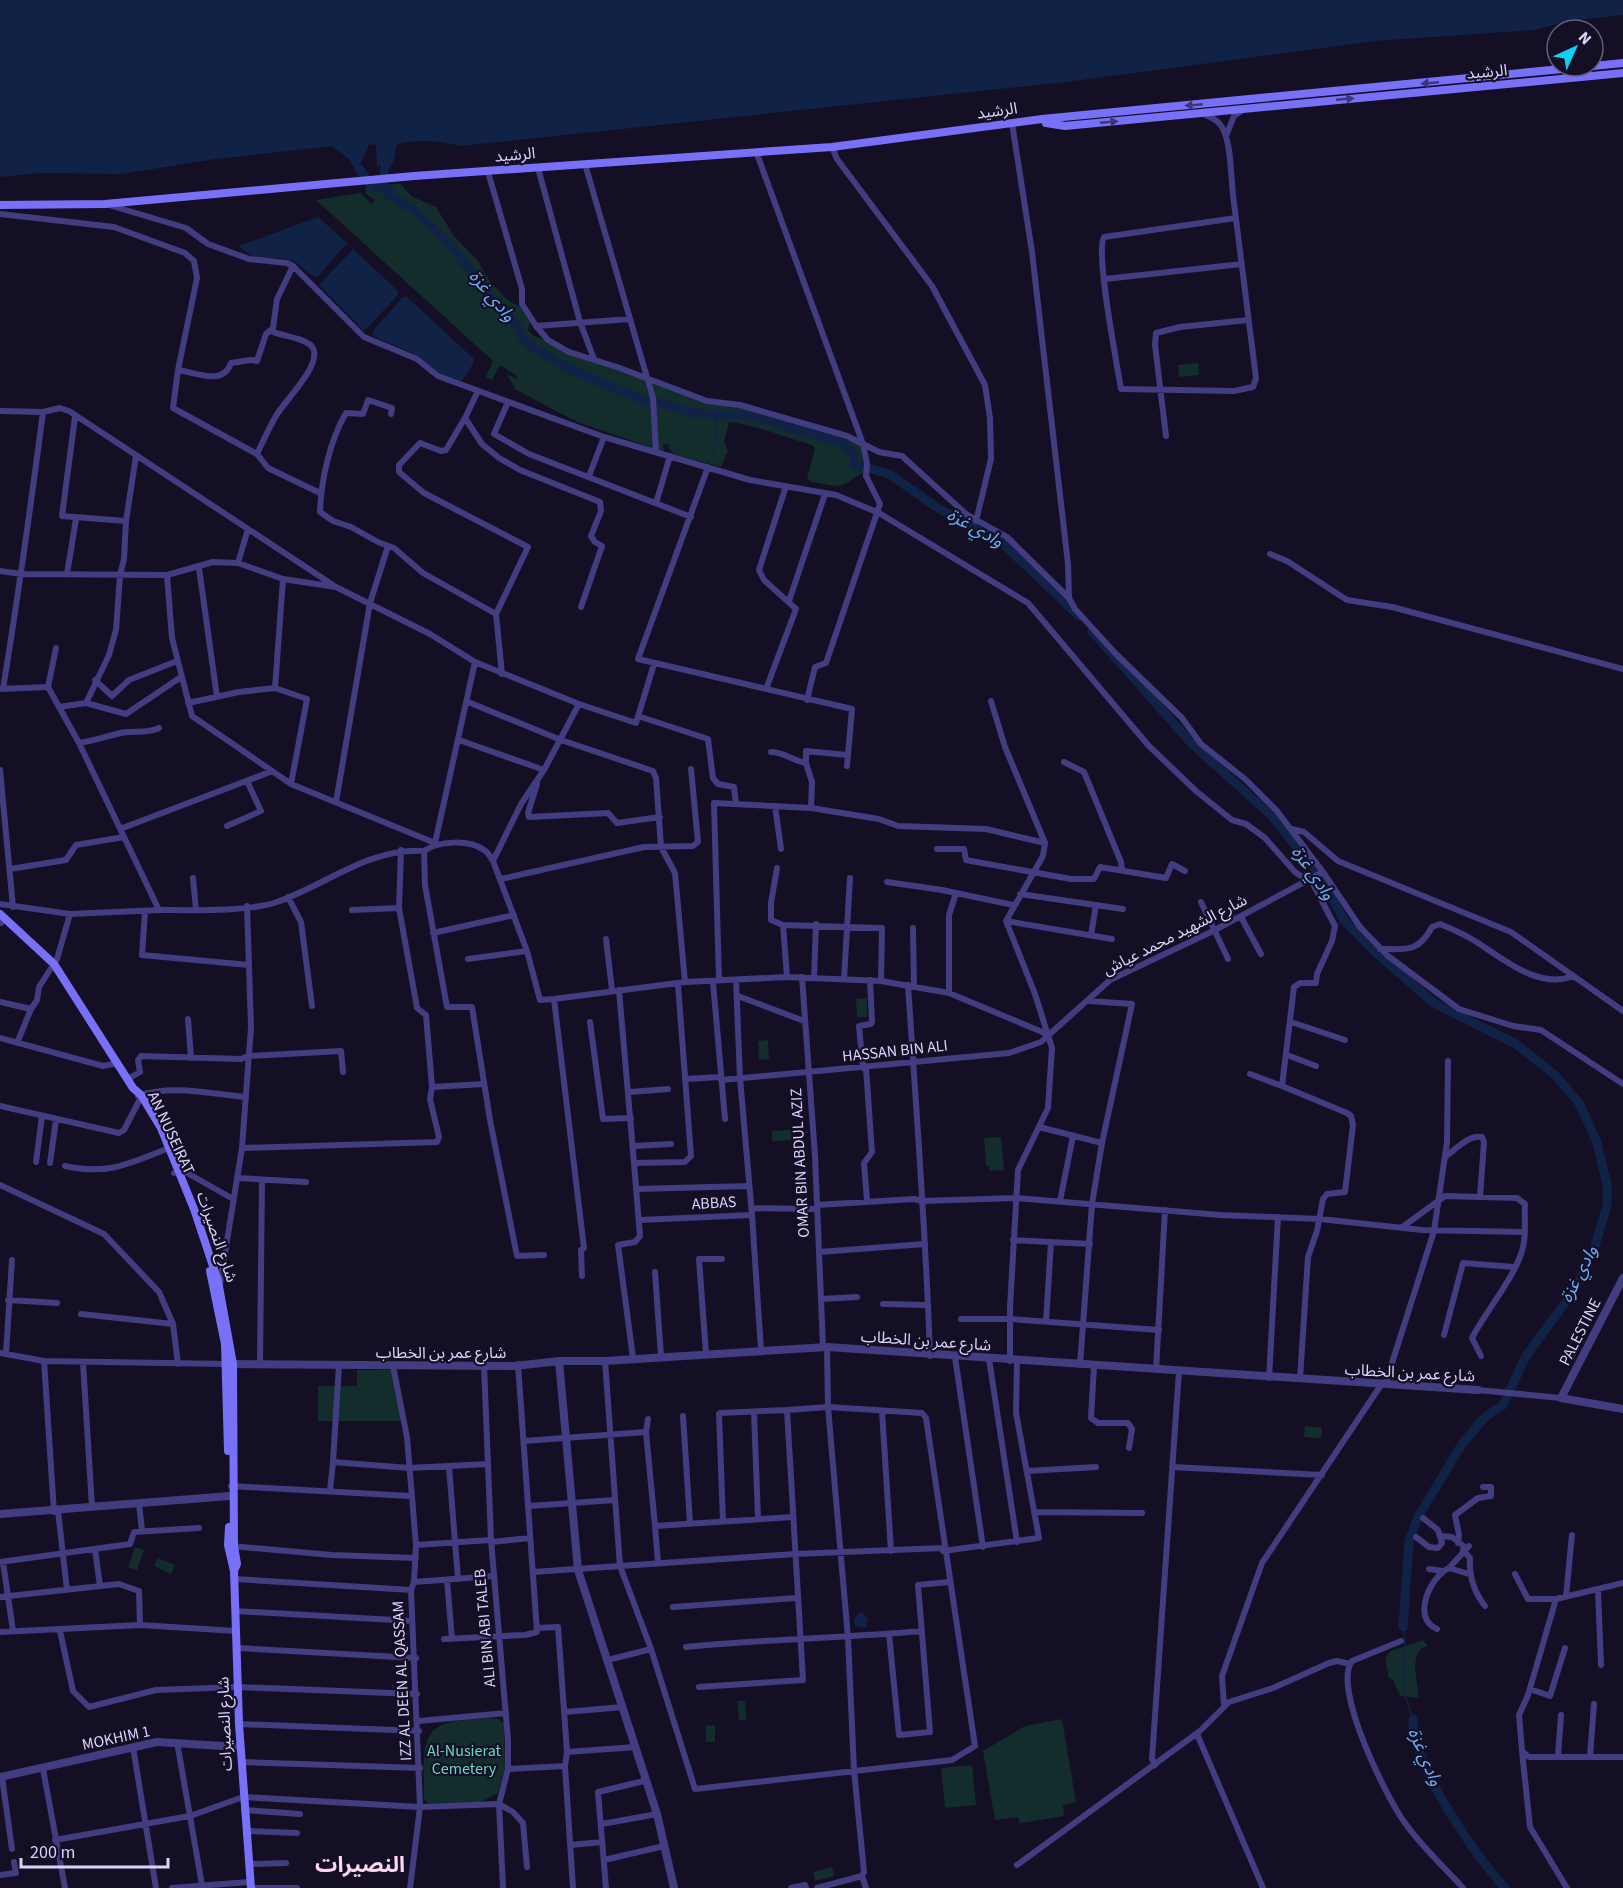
<svg xmlns="http://www.w3.org/2000/svg" width="1623" height="1888" font-family="'Source Sans 3','Noto Sans Arabic',sans-serif">
<rect width="100%" height="100%" fill="#140f24"/>
<path fill="#132d2d" d="M 401,184 L 411,196 L 436,207 L 453,235 L 477,260 L 491,283 L 509,301 L 520,307 L 530,322 L 528,330 L 532,335 L 644,379 L 650,399 L 653,448 L 580,423 L 556,411 L 515,389 L 507,374 L 516,379 L 517,376 L 500,365 L 492,380 L 486,377 L 493,361 L 316,200 L 360,193 L 372,204 L 375,200 L 366,194 L 366,185 Z
M 1198,363 L 1199,375 L 1179,377 L 1178,365 Z
M 650,381 L 845,439 L 861,445 L 864,472 C 842,485 846,489 820,483 C 813,482 812,483 807,478 L 815,448 L 812,445 C 785,438 758,425 729,422 L 724,442 L 728,451 L 721,467 L 674,454 L 668,448 L 669,444 L 663,445 L 664,451 L 659,450 Z
M 867,998 L 867,1017 L 857,1017 L 856,999 Z
M 768,1040 L 769,1059 L 759,1060 L 758,1041 Z
M 791,1130 L 792,1140 L 772,1141 L 772,1131 Z
M 1001,1137 L 1004,1170 L 990,1171 L 989,1166 L 986,1166 L 984,1138 Z
M 357,1370 L 394,1370 L 406,1421 L 318,1421 L 318,1386 L 357,1386 Z
M 1305,1426 L 1322,1428 L 1321,1438 L 1304,1437 Z
M 135,1547 L 144,1550 L 137,1570 L 128,1567 Z
M 158,1558 L 175,1565 L 171,1574 L 154,1566 Z
M 1423,1640 L 1428,1646 C 1407,1650 1418,1682 1419,1698 L 1400,1696 L 1393,1680 L 1389,1678 L 1385,1658 L 1391,1651 Z
M 737,1701 L 745,1701 L 746,1720 L 739,1720 Z
M 497,1718 L 504,1724 L 505,1768 L 498,1793 L 481,1802 L 428,1803 L 424,1799 C 423,1726 422,1721 497,1718 Z
M 1062,1719 L 1076,1802 L 1063,1805 L 1064,1816 L 1020,1823 L 1018,1817 L 995,1820 L 983,1751 L 1025,1726 Z
M 715,1725 L 715,1742 L 706,1742 L 706,1726 Z
M 972,1765 L 976,1805 L 945,1808 L 941,1768 Z
M 832,1867 L 834,1876 L 815,1881 L 813,1872 Z"/>
<path fill="#102347" d="M 0,0 L 1623,0 L 1623,15 L 1568,21 L 1535,30 L 1375,41 L 1066,82 L 460,146 C 439,141 419,139 397,144 L 393,163 L 389,167 L 382,164 L 377,167 L 376,145 L 369,144 L 359,168 L 353,166 L 349,159 L 332,146 L 216,159 L 121,174 L 40,173 L 0,177 Z
M 318,217 L 347,243 L 318,277 C 307,275 303,265 293,261 C 271,252 261,268 239,246 Z
M 353,249 L 398,291 L 398,295 L 364,331 L 319,285 Z
M 403,297 L 407,297 L 474,359 L 473,364 L 462,381 L 440,374 L 419,356 L 373,336 L 373,331 Z
M 858,1613 L 863,1613 L 868,1619 L 866,1628 L 855,1626 L 854,1620 Z"/>
<g fill="none" stroke-linecap="round" stroke-linejoin="round">
<path stroke="#102347" stroke-width="1.5" d="M 714,459 L 716,414
M 1403,1627 C 1407,1647 1404,1665 1404,1685 C 1404,1697 1409,1708 1413,1719"/>
<path stroke="#102347" stroke-width="9" d="M 385,165 L 383,185 L 390,196 L 414,210 L 453,248 L 498,306 L 516,324 L 525,342 L 569,369 L 648,402 L 657,402 L 693,413 L 754,416 L 841,443 L 853,452 L 854,464 L 889,474 L 938,508 L 998,539 L 1079,616
M 359,168 L 371,186 L 389,190
M 1092,631 L 1192,744 L 1272,816 L 1321,878 L 1344,920 L 1374,951 L 1434,1003 L 1516,1044 L 1554,1074 L 1579,1103 L 1597,1142 L 1607,1185 L 1607,1205 L 1594,1249 L 1584,1273 L 1570,1296 L 1526,1356 L 1503,1405 L 1484,1418 L 1462,1444 L 1418,1517 L 1409,1541 L 1403,1627
M 1413,1719 C 1412,1765 1474,1854 1505,1888"/>
<path stroke="#423d80" stroke-width="6" d="M 1204,114 C 1213,118 1220,121 1224,131 C 1231,146 1231,177 1233,195 C 1241,256 1248,317 1256,378 L 1253,387 L 1234,391 L 1121,389 C 1117,364 1095,252 1104,237 L 1236,218
M 1226,136 L 1234,116 L 1243,110
M 832,147 L 837,159 L 932,286 L 985,385 L 990,418 L 991,459 L 976,521
M 757,154 L 863,444 L 867,464 L 866,476 L 880,504 L 826,663 L 815,667 L 807,700
M 585,164 L 653,398 L 656,452
M 538,168 L 580,322 L 594,359
M 488,172 L 522,289 L 522,304 L 536,326 L 548,340 L 569,352 L 617,367 L 707,401 L 740,405 L 847,436 L 879,452 L 902,456 L 966,514 L 1007,537 L 1069,598 L 1068,564 L 1032,252 L 1012,123
M 109,205 L 186,228 L 208,244 L 249,259 L 287,263 L 293,266 L 364,337 L 417,359 L 438,376 L 604,437 L 750,480 L 836,495 L 879,513 L 1028,603 L 1148,745 L 1196,791 L 1232,820 L 1246,824 L 1265,838 L 1295,872 L 1308,881
M 0,214 L 114,227 L 185,253 L 194,261 L 197,278 L 178,370 L 173,408 L 257,454
M 1105,279 L 1242,264
M 536,326 L 630,319
M 271,331 C 281,336 307,338 313,348 C 322,366 284,401 276,416 C 269,428 263,441 257,454 L 268,468 L 320,493
M 178,370 C 198,373 223,386 231,363 L 251,360 L 257,361 L 266,334 L 273,328 L 277,299 L 293,266
M 478,391 L 465,418 L 482,444 L 499,458 L 520,470 L 600,502 L 601,511 L 591,536 L 595,542 L 602,546 L 581,607
M 508,402 L 494,434 L 529,454 L 691,517
M 0,411 L 43,412 L 60,408 L 69,411 L 333,585
M 391,414 L 392,408 L 368,400 L 363,414 L 346,413 C 330,440 321,480 320,512 L 333,521 L 351,527 L 378,542 L 394,548 L 423,573 L 496,614
M 75,417 L 62,516 L 126,521
M 465,418 L 446,450 L 441,451 L 420,443 L 399,465 L 399,472 L 424,493 L 528,547 L 496,614 L 502,674
M 1166,436 L 1155,345 L 1156,333 L 1180,327 L 1248,320
M 708,467 L 638,659 L 852,709 L 847,766
M 589,476 L 604,437
M 656,503 L 670,456
M 1270,554 L 1287,561 L 1347,600 L 1392,607 L 1623,669
M 238,563 L 248,529
M 199,568 L 217,697
M 0,571 L 21,574 L 167,575 L 213,562 L 238,563 L 283,579 L 336,587 L 430,634 L 475,662 L 579,704 L 636,723 L 654,664
M 67,574 L 76,519
M 167,575 L 172,638 L 192,716 L 291,784 L 435,843 L 475,662
M 283,579 L 275,688 L 307,699 L 291,784
M 1069,598 L 1075,609 L 1116,654 L 1182,718 L 1201,744 L 1245,779 L 1277,811 L 1323,872 L 1360,927 L 1388,956 L 1459,1009 L 1513,1026 L 1541,1030 L 1623,1084
M 789,601 L 825,494
M 95,680 L 112,696 L 129,680 L 177,661
M 48,687 L 56,648
M 0,689 L 48,687 L 79,743 L 159,910 C 191,910 244,912 274,903 C 326,886 366,848 424,851
M 3,689 C 18,597 31,504 43,412
M 766,689 L 796,609 L 764,580 L 759,570 L 786,486
M 991,701 L 1005,747 L 1045,843 L 1043,856 L 1006,921 L 1035,994 L 1052,1048 L 1048,1108 L 1018,1170 L 1010,1307 L 1010,1361
M 468,702 L 561,740 L 653,771 L 656,778 L 661,847 L 675,873 L 685,982
M 86,703 L 109,655 L 116,630 L 120,575 L 124,559 L 126,521 L 136,456
M 188,703 L 239,692 L 275,688
M 59,707 L 86,703 L 126,714 L 181,677
M 638,716 L 708,739 L 713,778 L 718,784 L 734,787 L 736,804
M 459,740 L 544,770
M 79,743 C 93,741 104,737 117,734 C 131,729 145,735 159,728
M 771,752 C 784,752 793,761 806,763
M 847,755 L 806,751 L 806,763 L 812,782 L 811,808 L 879,819 L 898,826 L 986,829 L 1045,843
M 1064,762 L 1084,772 L 1121,862 L 1122,870
M 0,770 L 13,907
M 537,784 L 528,813 L 529,817 L 608,813 L 617,823 L 660,817
M 336,802 L 370,603 L 388,546
M 775,806 L 781,849
M 227,826 L 261,811 L 247,781
M 120,829 L 270,772
M 1292,829 L 1304,832 L 1338,861 L 1511,932 L 1623,1011
M 937,849 L 964,849 L 966,860 L 971,861 L 1071,879 L 1094,879 L 1100,867 L 1166,878 L 1172,864 L 1185,871
M 401,850 L 399,908 L 417,1008 L 426,1015 L 432,1087 L 484,1084
M 493,861 L 521,804 L 544,770 L 579,704
M 777,868 L 771,903 L 771,920 L 783,925 L 787,977
M 10,869 L 66,860 L 76,845 L 124,837
M 193,878 L 196,910
M 501,879 L 644,847 L 693,846 L 698,842 L 691,769
M 887,882 L 942,890 L 1013,905
M 1020,894 L 1123,909
M 288,897 L 301,922 L 312,1006
M 1201,902 L 1228,959
M 0,904 L 70,914 L 159,910
M 352,910 L 399,908
M 145,912 L 142,955 L 249,965
M 1241,917 L 1261,954
M 1006,921 L 1112,939
M 0,923 L 1,923
M 783,925 L 882,928 L 881,981
M 913,928 L 914,987
M 433,933 L 514,915
M 1091,935 L 1096,905
M 606,939 L 612,990
M 1380,949 C 1407,949 1418,953 1432,927 L 1440,924 C 1452,929 1464,934 1475,941 C 1502,958 1538,990 1573,976
M 468,959 L 527,951
M 802,977 L 815,1156 L 823,1347
M 814,978 L 816,924
M 844,979 L 850,878
M 719,980 L 714,803 L 811,808
M 713,982 L 725,1119
M 908,985 C 916,1108 926,1232 930,1356
M 619,990 L 634,1163 L 685,1162 L 691,1156 L 678,985
M 949,993 L 949,915 L 956,893
M 738,996 L 804,1021
M 554,999 L 685,982 L 787,977 L 881,981 L 949,993 L 1047,1034
M 0,1002 L 31,1009 L 37,1000 L 39,987 L 57,959 L 70,914
M 188,1019 L 191,1058
M 590,1022 L 603,1119 L 631,1118
M 1291,1022 L 1345,1040
M 0,1038 L 103,1066 L 118,1063
M 17,1043 L 31,1009
M 1287,1055 L 1316,1066
M 863,1068 L 859,1026 L 871,1024 L 872,1021 L 870,980
M 866,1068 L 872,1152 L 864,1163 L 867,1201
M 1250,1074 L 1282,1086
M 128,1079 L 140,1072 L 138,1060 L 141,1056 L 241,1059 L 248,1056 L 341,1051 L 343,1072
M 685,1079 L 721,1077
M 721,1080 L 1009,1053 L 1041,1042 L 1110,980 L 1213,931 L 1323,872
M 630,1092 L 668,1089
M 138,1096 C 172,1084 210,1094 245,1097
M 0,1106 L 119,1133 L 124,1130 L 139,1101
M 1039,1127 L 1102,1143 L 1132,1004 L 1089,1001
M 633,1146 L 671,1144
M 242,1148 L 437,1142 L 439,1137 L 430,1099 L 432,1087
M 1445,1157 C 1455,1150 1469,1134 1482,1137 L 1484,1142 L 1480,1197
M 36,1162 L 42,1116
M 50,1163 L 56,1120
M 65,1166 C 106,1175 127,1165 164,1150
M 174,1173 L 182,1170 L 233,1199
M 237,1178 L 306,1182
M 0,1185 L 104,1234 L 159,1292 L 173,1324 L 178,1364
M 636,1189 L 749,1186
M 1060,1201 L 1073,1136
M 817,1205 L 914,1199 L 922,1201 L 1016,1198 L 1220,1215 L 1320,1219 L 1422,1230 L 1524,1232
M 751,1208 L 817,1209
M 752,1215 L 761,1350
M 640,1220 L 752,1215 L 740,1078 L 736,980
M 1401,1228 L 1445,1196 L 1517,1198 L 1525,1204 C 1524,1216 1526,1230 1524,1242 C 1520,1272 1486,1310 1472,1338 L 1481,1356
M 1013,1240 L 1090,1244
M 819,1252 L 925,1244
M 544,1255 L 517,1256 L 490,1120 L 472,1007 L 447,1007 L 425,885 L 424,851 C 438,841 469,839 484,850 C 488,852 491,858 493,861 L 527,951 L 540,1000 L 554,999 L 584,1248 L 581,1250 L 582,1276
M 655,1272 L 661,1356
M 220,1284 L 242,1148 L 251,1027 L 247,906
M 821,1299 L 857,1297
M 8,1300 L 57,1303
M 883,1304 L 928,1305
M 81,1314 L 173,1324
M 961,1319 L 1010,1319 L 1159,1330
M 1046,1321 L 1051,1242
M 1444,1335 L 1463,1263 L 1514,1267
M 0,1353 L 44,1361 L 226,1364
M 6,1354 L 12,1260
M 706,1354 L 699,1259 L 722,1259
M 955,1357 L 983,1547
M 633,1358 L 618,1245 L 635,1242 L 640,1236 L 634,1163
M 989,1359 L 1017,1542
M 44,1361 L 54,1512
M 605,1361 L 620,1566 L 651,1649 L 695,1789 L 952,1760 L 975,1746 L 926,1418 L 922,1413 L 828,1407 L 848,1638 L 854,1770 L 864,1872 L 862,1876 L 817,1888
M 83,1362 L 92,1507
M 260,1363 L 262,1180
M 484,1365 L 491,1540 L 508,1740 L 508,1769 L 499,1804 L 503,1888
M 1080,1365 L 1092,1204 L 1102,1143
M 393,1366 L 407,1437 L 416,1545 L 414,1582 L 411,1590 L 420,1807 L 410,1888
M 1094,1366 L 1091,1418 L 1098,1423 L 1128,1423 L 1132,1429 L 1129,1448
M 1156,1370 L 1165,1210
M 1269,1378 L 1278,1217
M 1300,1379 L 1308,1257 L 1317,1231 L 1323,1199 L 1327,1194 L 1345,1192 L 1353,1125 L 1351,1116 L 1347,1113 L 1282,1086 L 1294,987 L 1300,983 L 1316,983 L 1317,974 L 1332,941 L 1335,926 L 1311,880
M 1385,1385 L 1434,1231 L 1447,1142 L 1448,1061
M 1478,1390 L 1561,1398
M 882,1411 L 891,1551
M 754,1412 L 758,1519
M 720,1413 L 787,1410
M 719,1414 L 723,1521
M 683,1416 L 690,1523
M 648,1419 L 646,1432 L 655,1526 L 793,1517
M 524,1441 L 646,1432
M 333,1462 L 339,1365
M 449,1467 L 458,1579
M 1172,1467 L 1322,1475
M 1027,1471 L 1096,1467
M 231,1486 L 410,1496
M 330,1491 L 333,1462 L 409,1468 L 488,1464
M 139,1503 L 142,1531
M 529,1506 L 615,1500
M 58,1511 L 67,1590
M 1034,1512 L 1142,1513
M 655,1526 L 658,1563
M 1441,1536 L 1452,1537 L 1466,1548
M 1416,1537 L 1429,1547 L 1438,1548 L 1442,1543 L 1438,1530 L 1423,1518
M 492,1542 L 530,1538
M 1458,1543 L 1459,1535 L 1455,1515 L 1478,1498 L 1491,1496 L 1491,1487 L 1483,1487
M 416,1545 L 491,1540
M 231,1546 L 332,1555 L 416,1558
M 95,1549 L 100,1586
M 1463,1550 L 1470,1558 C 1469,1576 1474,1592 1485,1606
M 943,1551 L 1039,1538 L 1016,1413 L 1017,1361
M 0,1562 L 130,1544 L 134,1532 L 199,1528
M 3,1562 L 13,1631
M 1449,1568 L 1469,1546
M 1429,1569 L 1442,1571
M 533,1572 L 795,1554 L 943,1548
M 1515,1574 L 1528,1599 L 1556,1599 L 1623,1583
M 235,1579 L 411,1590
M 447,1580 L 452,1639
M 414,1582 L 494,1576
M 1598,1590 L 1601,1665
M 1566,1596 L 1572,1535
M 0,1597 L 119,1584 L 139,1591 L 140,1625
M 1556,1599 L 1528,1695 L 1519,1715 L 1522,1751 L 1529,1757 L 1623,1757
M 673,1607 L 796,1598
M 235,1611 L 412,1621
M 537,1628 L 558,1627 L 567,1752 L 565,1766 L 573,1888
M 1437,1629 C 1411,1618 1430,1577 1449,1568 L 1469,1574
M 60,1631 L 73,1691 L 89,1707 L 156,1690 L 238,1687 L 417,1694
M 0,1632 L 140,1625 L 236,1631
M 889,1634 L 899,1735 L 930,1732 L 918,1585 L 949,1582
M 444,1639 L 525,1635 L 537,1632 L 518,1364
M 1401,1641 L 1352,1661 C 1332,1688 1386,1797 1405,1823 C 1421,1846 1444,1867 1463,1888
M 686,1647 C 765,1639 844,1638 922,1631
M 237,1648 L 416,1658
M 608,1660 L 651,1649
M 699,1687 L 803,1680 L 787,1410 L 828,1407 L 827,1347
M 1530,1689 L 1550,1696 L 1565,1648
M 1224,1705 L 1222,1676 L 1262,1563 L 1381,1385
M 565,1712 L 623,1707
M 419,1721 L 506,1713
M 239,1724 L 419,1731
M 1197,1734 L 1263,1888
M 177,1742 L 202,1885
M 133,1747 L 156,1888
M 1522,1751 L 1530,1827 L 1567,1888
M 567,1752 L 636,1747
M 1558,1756 L 1561,1715
M 1590,1756 L 1594,1704
M 242,1762 L 420,1768
M 1155,1765 L 1152,1759 L 1179,1371
M 43,1769 L 65,1888
M 508,1769 L 565,1766
M 2,1777 L 12,1849
M 244,1810 L 300,1814
M 602,1824 L 657,1814
M 247,1831 L 297,1833
M 55,1840 L 190,1816 L 243,1797 L 420,1807 L 499,1804 L 513,1812 L 523,1823 L 527,1867
M 570,1845 L 602,1842
M 604,1860 L 664,1846
M 250,1864 L 286,1863
M 1017,1865 L 1200,1731 L 1229,1702 L 1273,1688 L 1329,1663 L 1337,1661 L 1350,1664
M 0,1875 L 16,1873 L 14,1862
M 862,1876 L 866,1888
M 172,1888 L 249,1882
M 251,1888 L 297,1888
M 606,1888 L 598,1792 L 644,1781
M 791,1888 L 805,1885 L 806,1888"/>
<path stroke="#423d80" stroke-width="8" d="M 1623,1278 L 1561,1398 L 1623,1409
M 559,1361 L 578,1570 L 657,1814 L 674,1888
M 229,1364 L 515,1366 L 559,1361 L 605,1361 L 827,1347 L 1478,1390
M 0,1514 L 230,1496
M 0,1777 L 157,1742 L 240,1747"/>
<path stroke="#7970f8" stroke-width="8" d="M 1593,66 L 1623,63
M 1046,123 L 1065,126 L 1623,73
M 0,205 L 105,204 L 414,176 L 832,147 L 1042,119 L 1593,66
M 0,914 L 54,964 L 133,1088 L 141,1095 L 161,1128 L 194,1209 L 218,1281 L 233,1364 L 234,1546 L 237,1564 L 234,1571 L 235,1601 L 239,1724 L 251,1888
M 210,1271 L 225,1344 L 228,1451
M 229,1527 L 228,1545 L 234,1571"/>
</g>
<defs><path id="oneway-solid" d="M-6-.8H1V-3.2L6.5 0L1 3.2V.8H-6Z" transform="scale(1.5)"/></defs>
<g fill="#3c3679">
<use href="#oneway-solid" transform="translate(1430 83) rotate(175)"/>
<use href="#oneway-solid" transform="translate(1345 99) rotate(-5)"/>
<use href="#oneway-solid" transform="translate(1194 105) rotate(175)"/>
<use href="#oneway-solid" transform="translate(1109 122) rotate(-5)"/>
</g>
<g text-anchor="middle" dominant-baseline="central" stroke-width="4.5" stroke-linejoin="round" paint-order="stroke">
<g font-size="16" fill="#dad4fd" stroke="#140f24">
<text transform="translate(1487 72) rotate(-5)">الرشيد</text>
<text transform="translate(997 111) rotate(-8)">الرشيد</text>
<text transform="translate(515 155) rotate(-5)">الرشيد</text>
<text transform="translate(1175 935) rotate(-27)">شارع الشهيد محمد عياش</text>
<text transform="translate(895 1051) rotate(-6)">HASSAN BIN ALI</text>
<text transform="translate(171 1133) rotate(65)">AN NUSEIRAT</text>
<text transform="translate(800 1163) rotate(-93)">OMAR BIN ABDUL AZIZ</text>
<text transform="translate(714 1203) rotate(-3)">ABBAS</text>
<text transform="translate(217 1237) rotate(71)">شارع النصيرات</text>
<text transform="translate(1580 1332) rotate(-63)">PALESTINE</text>
<text transform="translate(926 1341) rotate(4)">شارع عمر بن الخطاب</text>
<text x="441" y="1353">شارع عمر بن الخطاب</text>
<text transform="translate(1410 1373) rotate(3)">شارع عمر بن الخطاب</text>
<text transform="translate(485 1628) rotate(-95)">ALI BIN ABI TALEB</text>
<text transform="translate(402 1681) rotate(-93)">IZZ AL DEEN AL QASSAM</text>
<text transform="translate(225 1724) rotate(-92)">شارع النصيرات</text>
<text transform="translate(116 1738) rotate(-12)">MOKHIM 1</text>
</g>
<g font-size="16" fill="#63dac1" stroke="#140f24">
<text x="464" y="1751">Al-Nusierat<tspan x="464" dy="18">Cemetery</tspan></text>
</g>
<g font-size="18" font-style="italic" fill="#67aff8" stroke="#140f24">
<text transform="translate(492 296) rotate(50)">وادي غزة</text>
<text transform="translate(975 528) rotate(29)">وادي غزة</text>
<text transform="translate(1313 873) rotate(55)">وادي غزة</text>
<text transform="translate(1579 1274) rotate(-63)">وادي غزة</text>
<text transform="translate(1425 1757) rotate(67)">وادي غزة</text>
</g>
<g font-size="22" font-weight="bold" fill="#fdd6ed" stroke="#140f24">
<text x="360" y="1865">النصيرات</text>
</g>
</g>
<g transform="translate(1575 48) rotate(45)"><circle r="28" fill="#140f24" stroke="#635e7b" stroke-width="1.5"/>
<path d="M0-4.5L10 22L0 15L-10 22Z" fill="#0cd1f2"/>
<text y="-9" font-size="16" font-weight="bold" text-anchor="middle" fill="#dad4fd">N</text>
</g>
<path d="M21 1858v9h147v-9" fill="none" stroke="#dad4fd" stroke-width="3"/>
<text x="30" y="1858" font-size="18" fill="#dad4fd" stroke="#140f24" stroke-width="4.5" paint-order="stroke">200 m</text>
</svg>
